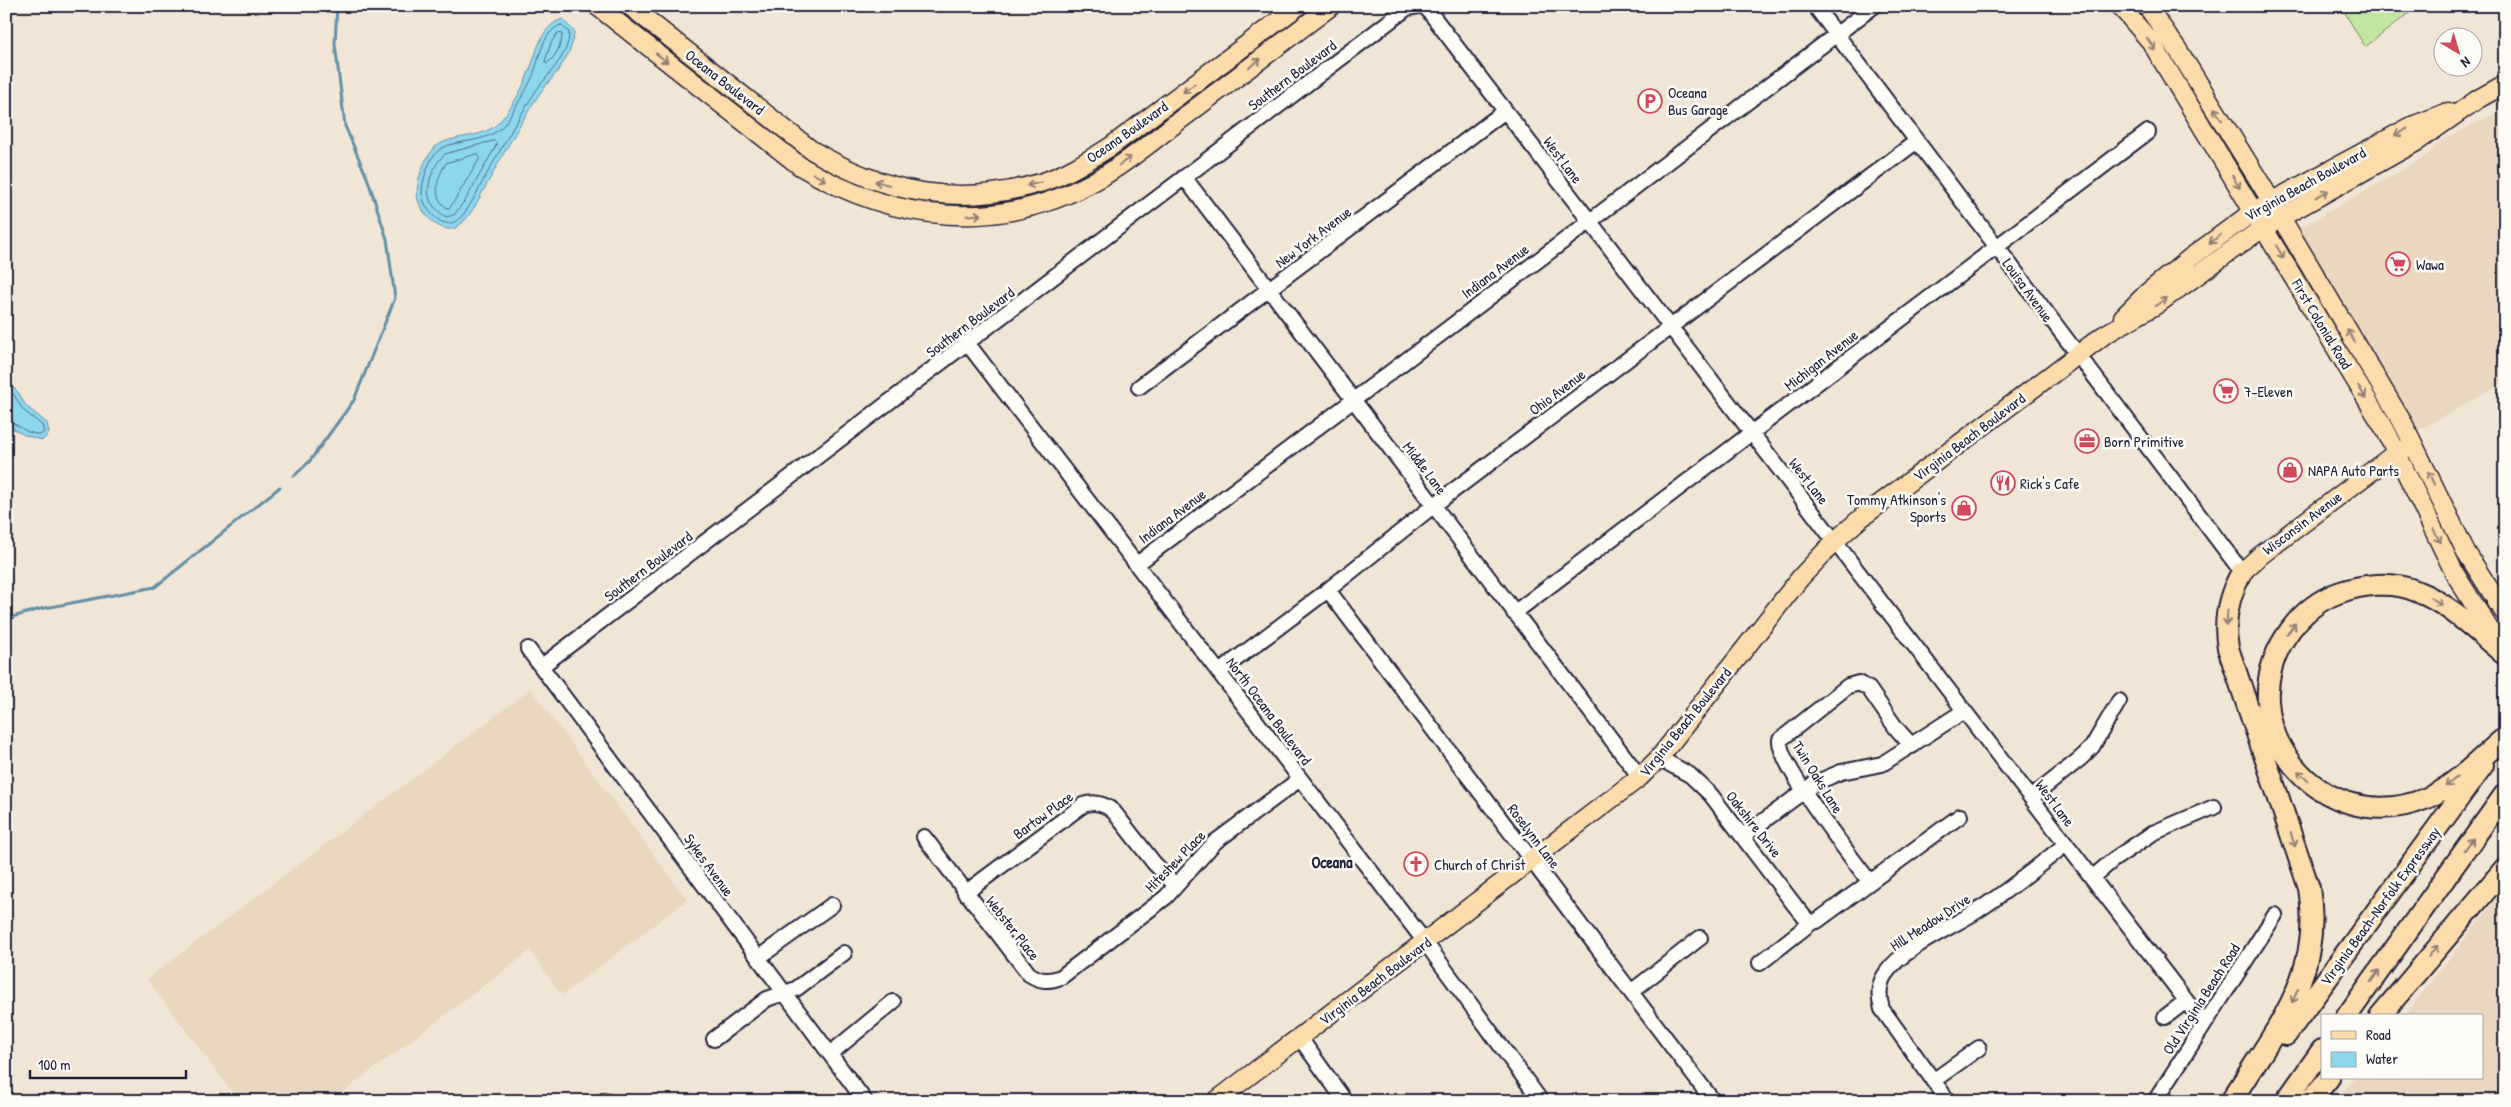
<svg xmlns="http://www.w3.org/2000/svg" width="2511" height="1107" font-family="'Patrick Hand',sans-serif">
<rect width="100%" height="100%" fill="#f1e6d6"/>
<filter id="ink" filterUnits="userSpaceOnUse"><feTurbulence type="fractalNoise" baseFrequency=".02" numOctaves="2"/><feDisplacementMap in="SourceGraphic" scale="10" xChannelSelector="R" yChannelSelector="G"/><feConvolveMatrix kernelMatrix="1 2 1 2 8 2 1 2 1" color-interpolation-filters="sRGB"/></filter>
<g filter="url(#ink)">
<path fill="#e9d7bf" d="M 2505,106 L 2505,382 L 2417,431 L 2300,233 L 2300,228 L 2426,156 L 2442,140 L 2498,112 Z
M 531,689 L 687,900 L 562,995 L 530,951 L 331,1101 L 239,1101 L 147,979 Z
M 2505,888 L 2505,1101 L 2336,1101 L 2354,1078 L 2482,1078 L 2482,1016 L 2404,1016 Z"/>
<path fill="#c2e6a1" stroke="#72846e" d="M 2341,6 L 2413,6 L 2407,15 L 2365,47 Z"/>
<path fill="#8dd7ee" stroke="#628fa6" d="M 562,19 L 574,31 C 574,43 569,53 563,63 C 556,75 545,85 538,96 C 517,128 499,162 481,195 C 475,206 467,222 455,228 C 438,235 415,207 417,191 C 418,179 423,162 431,152 C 445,131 483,143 501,120 C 512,107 522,90 528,74 C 537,54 539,27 562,19 Z
M 6,381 L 18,392 L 26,406 L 47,423 L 49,433 L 43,440 C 29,437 13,433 6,420 Z"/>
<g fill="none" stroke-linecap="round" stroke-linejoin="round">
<path stroke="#4d6a83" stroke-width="1" d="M 561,25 L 569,32 C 570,56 545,76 534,94 C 516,121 500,151 484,179 C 478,190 466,217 454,222 C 440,229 422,206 422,193 C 422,182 428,162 435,154 C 449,136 488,148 506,122 C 515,109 524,94 531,80 C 539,64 541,31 561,25 Z
M 558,33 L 562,34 C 563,43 554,60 546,64 L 545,61 L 551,43 Z
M 494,141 L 497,144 L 466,199 L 454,215 L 446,217 C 440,213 433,207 430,200 C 424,187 435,162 445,154 Z
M 478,154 L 480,158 L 450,208 L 447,208 C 431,196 437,178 446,163 Z
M 6,388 L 14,395 L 23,410 L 42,425 L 44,432 L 40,435 L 28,432 L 6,419"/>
<path stroke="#628fa6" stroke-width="3" d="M 294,476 L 309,462 L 354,400 L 395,298 L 387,239 L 368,180 L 345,126 L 335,44 L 337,6
M 6,619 L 40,609 L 155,587 L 280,487"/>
<g stroke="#22223b" stroke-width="18">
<path id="minor" d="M 1425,6 L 2204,1024
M 1815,6 L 2242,572
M 1184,177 L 1640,777
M 968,344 L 1425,942 L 1541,1101
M 1139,387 L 1505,111
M 1137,564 L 1874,6
M 1328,590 L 1713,1101
M 1514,613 L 2148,132
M 528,649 L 865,1101
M 542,666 L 1407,8 L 1419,6
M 1219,672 L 1328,590 L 1433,506 L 1917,141
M 1659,758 L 1690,775 L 1711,795 L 1796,907 L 1807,920 L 1812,922
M 2031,798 L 2081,758 L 2092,747 L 2119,701
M 1743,836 L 1815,783 L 1841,772 L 1882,764 L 1964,711
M 924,837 L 1029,974 C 1040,981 1048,982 1061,977 L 1166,897 L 1215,842 L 1300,779
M 2092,878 L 2113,860 L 2153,833 L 2214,807
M 1869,881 C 1852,858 1777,763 1780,740 L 1848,686 L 1859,683 L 1869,689 L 1896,728 L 1912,746
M 965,893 L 1083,805 C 1095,801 1104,803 1114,812 L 1154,863 L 1176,886
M 758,958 L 832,905
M 1760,963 L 1812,922 L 1817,921 L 1960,816
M 1631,992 L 1700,938
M 2165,1017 L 2186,1001
M 1300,1038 L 1345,1101
M 714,1039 L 767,999 L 796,989 L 844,953
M 830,1054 L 893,1002
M 1933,1081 L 1979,1048
M 605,1100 L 606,1101
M 1948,1101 L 1882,1009 C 1878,996 1878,984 1886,973 C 1903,948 1952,927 1977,911 C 2008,891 2037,867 2066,844
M 2155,1101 L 2275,915"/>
</g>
<g stroke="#22223b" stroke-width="21">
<path id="major" d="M 597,6 L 800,166 C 895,223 1001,235 1100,178 C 1133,159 1162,133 1192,111 C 1238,76 1284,41 1331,6
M 630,6 L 810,149 C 884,194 960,208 1043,182 C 1067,174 1089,160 1110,147 L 1298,6
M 2120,6 L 2151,42 L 2386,431 L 2455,574 L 2498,643
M 2147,6 L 2178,50 L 2261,184 L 2403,423 L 2466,552 L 2504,612
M 2123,317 L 2147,293 L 2190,258 L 2254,211 L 2410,127 L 2448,112
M 2242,572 L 2261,555 L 2397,452 L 2407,448
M 1216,1101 L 1640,777 L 1659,758 L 1801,577 L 1835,541 L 1861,518 L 2104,335 L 2156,305 L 2264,227 L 2418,141 L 2478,99 L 2505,84"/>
</g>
<g stroke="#22223b" stroke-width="24">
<path id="highway" d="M 2497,602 L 2505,606
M 2502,740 C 2479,759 2455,786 2427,798 C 2322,843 2221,722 2291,629 C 2303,613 2319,600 2338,593 C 2362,584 2392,581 2416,591 C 2450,604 2477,632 2505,655
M 2347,1016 L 2505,794
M 2380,1016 L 2505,868
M 2286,1035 L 2483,765
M 2231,1101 C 2274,1031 2324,976 2309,888 L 2228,648 C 2223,621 2228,596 2242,572
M 2286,1101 L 2322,1050
M 2310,1101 L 2329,1078"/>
</g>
<use href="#minor" stroke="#fdfcf7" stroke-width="14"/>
<use href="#major" stroke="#fddcac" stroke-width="18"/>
<use href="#highway" stroke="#fddcac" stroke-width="20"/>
</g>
<defs><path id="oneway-shaft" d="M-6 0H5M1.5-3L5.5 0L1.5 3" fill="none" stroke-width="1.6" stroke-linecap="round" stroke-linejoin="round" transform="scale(1.25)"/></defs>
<g stroke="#907f74">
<use href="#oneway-shaft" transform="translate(2151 44) rotate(56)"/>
<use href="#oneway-shaft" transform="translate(662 58) rotate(38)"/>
<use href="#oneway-shaft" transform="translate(1255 63) rotate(-37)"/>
<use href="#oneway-shaft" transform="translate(1189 88) rotate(143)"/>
<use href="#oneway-shaft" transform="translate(2218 114) rotate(-122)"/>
<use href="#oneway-shaft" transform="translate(2401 132) rotate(152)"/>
<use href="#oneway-shaft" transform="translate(1125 161) rotate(-35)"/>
<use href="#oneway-shaft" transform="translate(819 177) rotate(30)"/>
<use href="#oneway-shaft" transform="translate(2236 182) rotate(59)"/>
<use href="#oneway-shaft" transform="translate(882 183) rotate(-165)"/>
<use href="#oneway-shaft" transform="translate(1034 184) rotate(166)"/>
<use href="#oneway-shaft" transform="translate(2322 194) rotate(-28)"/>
<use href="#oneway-shaft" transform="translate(974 215) rotate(-5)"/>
<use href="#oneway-shaft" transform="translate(2215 239) rotate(143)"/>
<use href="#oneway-shaft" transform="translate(2280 252) rotate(59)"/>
<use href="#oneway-shaft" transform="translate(2161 302) rotate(-34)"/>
<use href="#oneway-shaft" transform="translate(2351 336) rotate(-121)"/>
<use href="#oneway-shaft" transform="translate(2362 392) rotate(59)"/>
<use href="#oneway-shaft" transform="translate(2431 478) rotate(-115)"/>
<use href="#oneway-shaft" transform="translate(2437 536) rotate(64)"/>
<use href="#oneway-shaft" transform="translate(2436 601) rotate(31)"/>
<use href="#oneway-shaft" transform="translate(2227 618) rotate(94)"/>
<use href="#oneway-shaft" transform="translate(2291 629) rotate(-53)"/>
<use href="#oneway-shaft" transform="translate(2303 776) rotate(-136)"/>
<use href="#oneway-shaft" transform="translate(2451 782) rotate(141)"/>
<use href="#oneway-shaft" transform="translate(2293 840) rotate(72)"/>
<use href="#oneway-shaft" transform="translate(2469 844) rotate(-55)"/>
<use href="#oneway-shaft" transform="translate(2433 951) rotate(-51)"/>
<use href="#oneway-shaft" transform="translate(2375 976) rotate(-55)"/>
<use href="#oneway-shaft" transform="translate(2295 996) rotate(115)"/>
</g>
</g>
<defs>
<g id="parking-ring" transform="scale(1.25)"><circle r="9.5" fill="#fdfcf7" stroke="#d1495b" stroke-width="1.5"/><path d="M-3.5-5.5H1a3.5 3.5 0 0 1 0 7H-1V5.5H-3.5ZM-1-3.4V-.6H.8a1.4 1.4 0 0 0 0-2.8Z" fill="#d1495b"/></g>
<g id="supermarket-ring" transform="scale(1.25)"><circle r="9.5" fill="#fdfcf7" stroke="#d1495b" stroke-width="1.5"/><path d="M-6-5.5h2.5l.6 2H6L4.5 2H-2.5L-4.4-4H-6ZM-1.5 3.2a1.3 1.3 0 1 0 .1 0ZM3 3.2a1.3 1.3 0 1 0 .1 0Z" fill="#d1495b"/></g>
<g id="office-ring" transform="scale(1.25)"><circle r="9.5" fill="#fdfcf7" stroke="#d1495b" stroke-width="1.5"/><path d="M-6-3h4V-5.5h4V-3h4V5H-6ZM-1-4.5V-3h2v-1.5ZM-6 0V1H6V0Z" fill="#d1495b"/></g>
<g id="shop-ring" transform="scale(1.25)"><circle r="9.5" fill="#fdfcf7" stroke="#d1495b" stroke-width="1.5"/><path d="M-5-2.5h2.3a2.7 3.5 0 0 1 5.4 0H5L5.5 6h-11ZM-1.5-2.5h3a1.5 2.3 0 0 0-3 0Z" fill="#d1495b"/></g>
<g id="restaurant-ring" transform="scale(1.25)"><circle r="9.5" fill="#fdfcf7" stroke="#d1495b" stroke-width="1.5"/><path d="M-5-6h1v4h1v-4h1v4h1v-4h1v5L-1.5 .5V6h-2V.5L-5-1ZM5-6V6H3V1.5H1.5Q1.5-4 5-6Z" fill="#d1495b"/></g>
<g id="church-ring" transform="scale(1.25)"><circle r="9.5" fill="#fdfcf7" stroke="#d1495b" stroke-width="1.5"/><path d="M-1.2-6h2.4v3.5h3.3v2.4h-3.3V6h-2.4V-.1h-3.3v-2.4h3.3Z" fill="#d1495b"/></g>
</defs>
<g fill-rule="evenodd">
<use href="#parking-ring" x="1650" y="101"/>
<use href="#supermarket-ring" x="2398" y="264"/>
<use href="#supermarket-ring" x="2226" y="391"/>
<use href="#office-ring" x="2087" y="441"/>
<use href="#shop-ring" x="2290" y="470"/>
<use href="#restaurant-ring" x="2003" y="483"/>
<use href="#shop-ring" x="1964" y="508"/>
<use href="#church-ring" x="1416" y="864"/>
</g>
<g text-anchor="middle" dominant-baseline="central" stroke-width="5" stroke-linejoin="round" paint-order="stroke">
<g font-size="15" fill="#22223b" stroke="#fdfcf7">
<text transform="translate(1292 75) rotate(-37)">Southern Boulevard</text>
<text transform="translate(725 82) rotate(38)">Oceana Boulevard</text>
<text transform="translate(1127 132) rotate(-35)">Oceana Boulevard</text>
<text transform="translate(1563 160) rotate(53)">West Lane</text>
<text transform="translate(2305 184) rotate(-29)">Virginia Beach Boulevard</text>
<text transform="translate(1313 237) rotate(-37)">New York Avenue</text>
<text transform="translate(1495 271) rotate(-37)">Indiana Avenue</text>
<text transform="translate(2028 290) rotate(54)">Louisa Avenue</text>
<text transform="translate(970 322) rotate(-37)">Southern Boulevard</text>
<text transform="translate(2322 324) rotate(59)">First Colonial Road</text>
<text transform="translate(1821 360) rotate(-38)">Michigan Avenue</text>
<text transform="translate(1557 392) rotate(-37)">Ohio Avenue</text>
<text transform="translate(1969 437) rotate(-37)">Virginia Beach Boulevard</text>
<text transform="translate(1425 468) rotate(53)">Middle Lane</text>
<text transform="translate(1809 481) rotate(52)">West Lane</text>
<text transform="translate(1172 516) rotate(-37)">Indiana Avenue</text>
<text transform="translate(2302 523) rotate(-37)">Wisconsin Avenue</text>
<text transform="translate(648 566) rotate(-37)">Southern Boulevard</text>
<text transform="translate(1269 711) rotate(53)">North Oceana Boulevard</text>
<text transform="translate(1685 722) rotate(-51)">Virginia Beach Boulevard</text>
<text transform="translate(1818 777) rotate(58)">Twin Oaks Lane</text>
<text transform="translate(2055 803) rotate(53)">West Lane</text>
<text transform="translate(1043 815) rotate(-36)">Bartow Place</text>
<text transform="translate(1754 824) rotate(52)">Oakshire Drive</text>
<text transform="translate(1534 836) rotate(53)">Roselynn Lane</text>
<text transform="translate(1175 861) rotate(-46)">Hiteshew Place</text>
<text transform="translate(709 865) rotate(54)">Sykes Avenue</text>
<text transform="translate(2380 906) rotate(-54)">Virginia Beach-Norfolk Expressway</text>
<text transform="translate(1930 922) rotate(-33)">Hill Meadow Drive</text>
<text transform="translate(1013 928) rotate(52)">Webster Place</text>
<text transform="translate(1375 981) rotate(-37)">Virginia Beach Boulevard</text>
<text transform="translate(2201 999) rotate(-57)">Old Virginia Beach Road</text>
</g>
<g font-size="15" fill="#22223b" stroke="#fdfcf7" text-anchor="start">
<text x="1668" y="92">Oceana<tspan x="1668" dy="17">Bus Garage</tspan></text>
<text x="2416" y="264">Wawa</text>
<text x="2244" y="391">7-Eleven</text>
<text x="2104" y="441">Born Primitive</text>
<text x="2308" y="470">NAPA Auto Parts</text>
<text x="2020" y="483">Rick's Cafe</text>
<text x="1946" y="499" text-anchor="end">Tommy Atkinson's<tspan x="1946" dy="17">Sports</tspan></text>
<text x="1434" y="864">Church of Christ</text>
</g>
<g font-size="16" font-weight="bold" fill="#22223b" stroke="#fdfcf7">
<text x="1332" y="862">Oceana</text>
</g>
</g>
<rect width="2511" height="1107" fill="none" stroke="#fdfcf7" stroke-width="25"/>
<rect x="12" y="12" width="2486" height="1082" fill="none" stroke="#22223b" stroke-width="2" filter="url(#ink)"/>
<rect x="2321" y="1014" width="162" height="65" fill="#fdfcf7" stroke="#a5a5ac"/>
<rect x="2331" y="1031" width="25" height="8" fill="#fddcac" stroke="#a5a5ac"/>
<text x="2366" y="1040" font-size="15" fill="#22223b">Road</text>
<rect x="2331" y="1052" width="25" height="15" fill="#8dd7ee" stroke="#a5a5ac"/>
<text x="2366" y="1064" font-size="15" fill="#22223b">Water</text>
<g transform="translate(2458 52) rotate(142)"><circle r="24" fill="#fdfcf7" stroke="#a5a5ac"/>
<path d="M0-4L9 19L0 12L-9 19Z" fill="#d1495b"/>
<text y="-8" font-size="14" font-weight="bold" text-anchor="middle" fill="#22223b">N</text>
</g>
<path d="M30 1070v8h156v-8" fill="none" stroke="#22223b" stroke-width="2.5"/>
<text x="38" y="1070" font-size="15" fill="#22223b" stroke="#fdfcf7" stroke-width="4" paint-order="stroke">100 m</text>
</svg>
